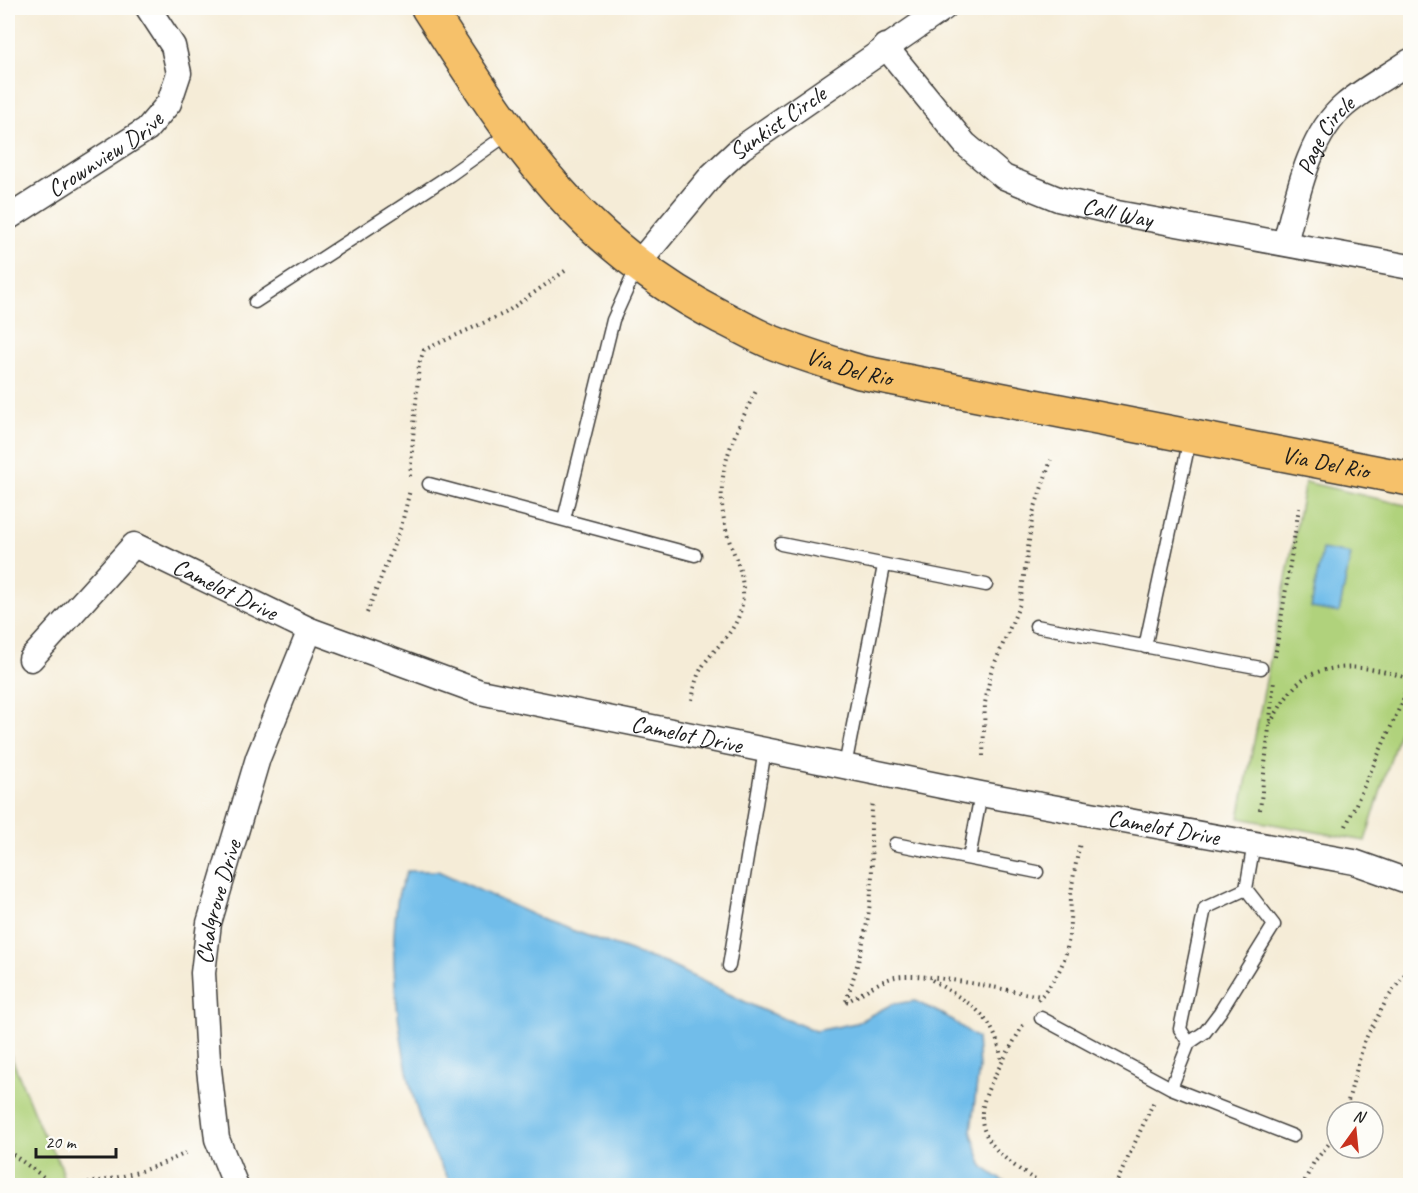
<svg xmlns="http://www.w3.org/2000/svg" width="1418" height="1193" font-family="Caveat,sans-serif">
<rect width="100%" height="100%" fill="#fdfcf7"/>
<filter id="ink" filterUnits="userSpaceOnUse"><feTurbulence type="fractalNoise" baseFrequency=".0167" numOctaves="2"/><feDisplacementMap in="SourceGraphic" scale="12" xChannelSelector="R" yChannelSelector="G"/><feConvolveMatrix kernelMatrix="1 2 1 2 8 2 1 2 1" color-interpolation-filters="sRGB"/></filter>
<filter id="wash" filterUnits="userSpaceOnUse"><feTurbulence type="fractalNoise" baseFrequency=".008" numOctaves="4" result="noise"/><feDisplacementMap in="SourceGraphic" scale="24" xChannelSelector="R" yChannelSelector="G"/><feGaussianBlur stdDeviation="1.35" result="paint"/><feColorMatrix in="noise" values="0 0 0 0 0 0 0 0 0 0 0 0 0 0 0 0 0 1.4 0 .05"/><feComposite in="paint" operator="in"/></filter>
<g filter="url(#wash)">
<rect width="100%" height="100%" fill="#f5ecd7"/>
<path fill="#b0d27b" stroke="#66774c" stroke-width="1.5" d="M 1305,482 L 1410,506 L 1410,697 L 1365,841 L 1239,818 Z
M 8,1049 L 41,1130 L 61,1166 L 64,1185 L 8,1185 Z"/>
<path fill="#71bdea" stroke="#466c83" stroke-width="1.5" d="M 1322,549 L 1351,554 L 1339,613 L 1311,608 Z
M 407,871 L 438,871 L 546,921 L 667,964 L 762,1010 L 816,1031 L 856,1023 L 892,1004 L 915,1001 L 946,1016 L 977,1038 L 979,1068 L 971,1131 L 983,1167 L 1009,1185 L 452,1185 C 444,1171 435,1156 428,1141 C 402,1079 386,963 398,897 C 399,889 404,880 407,871 Z"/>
</g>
<g filter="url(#ink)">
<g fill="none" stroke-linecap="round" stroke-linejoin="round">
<g stroke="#3d3b38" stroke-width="15">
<path id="service" d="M 255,302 L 450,175 L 509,133
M 429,484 L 695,555
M 564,519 L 613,320 L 637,267
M 781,544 L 986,585
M 1036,626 L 1261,668
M 1145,647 L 1190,438
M 845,766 L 884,566
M 895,844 L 1037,872
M 969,858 L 981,794
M 729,966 L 765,750
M 1041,1018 L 1171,1088 L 1293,1136
M 1189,1043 L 1180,1029 L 1205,908 L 1246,889
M 1171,1088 L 1189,1043 L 1205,1032 L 1220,1012 L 1274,925 L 1246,889 L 1254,843"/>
</g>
<g stroke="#3d3b38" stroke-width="27">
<g id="minor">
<path id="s1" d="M 885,46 L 965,144 L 1004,177 L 1058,199 L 1117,213 L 1410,267"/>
<path id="s2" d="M 8,218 L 147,129 L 169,103 L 179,73 L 173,46 L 148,8"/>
<path id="s3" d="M 1285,243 C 1297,198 1308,136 1345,105 C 1365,88 1389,76 1410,61"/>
<path id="s4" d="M 637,265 L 712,175 L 741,148 L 944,8"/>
<path id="s5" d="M 31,659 L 134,545 L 310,630 L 480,692 L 981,794 L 1354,862 L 1410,882"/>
<path id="s6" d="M 236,1186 L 217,1139 L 208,1060 L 203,973 L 209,923 L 258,758 L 310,630"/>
</g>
</g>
<g stroke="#3d3b38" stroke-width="36">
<g id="primary">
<path id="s7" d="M 428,8 C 513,139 576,242 721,317 C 738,325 756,336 774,343 C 802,354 832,363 860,372 L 1410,479"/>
</g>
</g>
<path stroke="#3d3b38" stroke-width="4" stroke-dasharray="1.5 4.5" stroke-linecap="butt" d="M 410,476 L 419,364 L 424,350 L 505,313 L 565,271
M 367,613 L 401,527 L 410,490
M 1275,657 L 1299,508
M 692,700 C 694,691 695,681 699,673 C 711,648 737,635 742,604 C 746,581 738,564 730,543 C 710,483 729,444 756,391
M 1270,723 C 1280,708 1292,684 1308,676 C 1338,661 1380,668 1409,679
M 983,756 L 985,703 L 991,672 L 1020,604 L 1033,513 L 1051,460
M 1260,810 L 1274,682
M 1346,826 L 1403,700 L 1410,674
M 932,980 C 971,1005 995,1013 1002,1063
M 1038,1000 C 1071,963 1069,944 1071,897 C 1072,879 1077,860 1080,842
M 846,1001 C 858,965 868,929 871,892 C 874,862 868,832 873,803
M 846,1002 C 862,994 878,981 895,977 C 924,971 1008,991 1041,996
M 1023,1025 C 980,1104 949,1129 1045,1186
M 1345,1112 L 1364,1042 L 1387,999 L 1410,967
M 8,1151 L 56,1186
M 58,1186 C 103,1183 145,1173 186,1153
M 1115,1186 L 1155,1099
M 1302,1186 L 1314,1162 L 1337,1134"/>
<use href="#service" stroke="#fff" stroke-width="12"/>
<use href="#minor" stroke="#fff" stroke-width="24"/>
<use href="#primary" stroke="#f6c16b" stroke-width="33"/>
</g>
</g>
<g text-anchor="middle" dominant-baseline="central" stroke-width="4.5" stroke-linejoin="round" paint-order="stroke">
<g font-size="24" fill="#1c1c1c" stroke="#fdfcf7">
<text stroke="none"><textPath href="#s4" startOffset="201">Sunkist Circle</textPath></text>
<text stroke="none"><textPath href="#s3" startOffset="116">Page Circle</textPath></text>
<text stroke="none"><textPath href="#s2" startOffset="116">Crownview Drive</textPath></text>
<text stroke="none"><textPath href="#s1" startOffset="297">Call Way</textPath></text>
<text stroke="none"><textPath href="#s7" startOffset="570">Via Del Rio</textPath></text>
<text stroke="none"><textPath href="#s7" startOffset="1056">Via Del Rio</textPath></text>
<text stroke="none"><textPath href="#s5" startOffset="255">Camelot Drive</textPath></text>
<text stroke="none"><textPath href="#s5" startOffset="741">Camelot Drive</textPath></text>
<text stroke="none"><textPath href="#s5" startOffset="1227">Camelot Drive</textPath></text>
<text stroke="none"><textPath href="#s6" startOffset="290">Chalgrove Drive</textPath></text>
</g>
</g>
<rect width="1418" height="1193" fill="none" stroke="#fdfcf7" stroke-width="30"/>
<g transform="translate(1355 1130) rotate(15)"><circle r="28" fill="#fdfcf7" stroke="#a3a29f" stroke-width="1.5"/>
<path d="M0-4.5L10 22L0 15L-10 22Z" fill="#c8321e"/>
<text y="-9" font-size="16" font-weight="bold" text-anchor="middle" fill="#1c1c1c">N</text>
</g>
<path d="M36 1148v9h80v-9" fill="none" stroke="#1c1c1c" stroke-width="3"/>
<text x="45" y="1148" font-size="18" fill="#1c1c1c" stroke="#fdfcf7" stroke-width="4.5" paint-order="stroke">20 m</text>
</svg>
